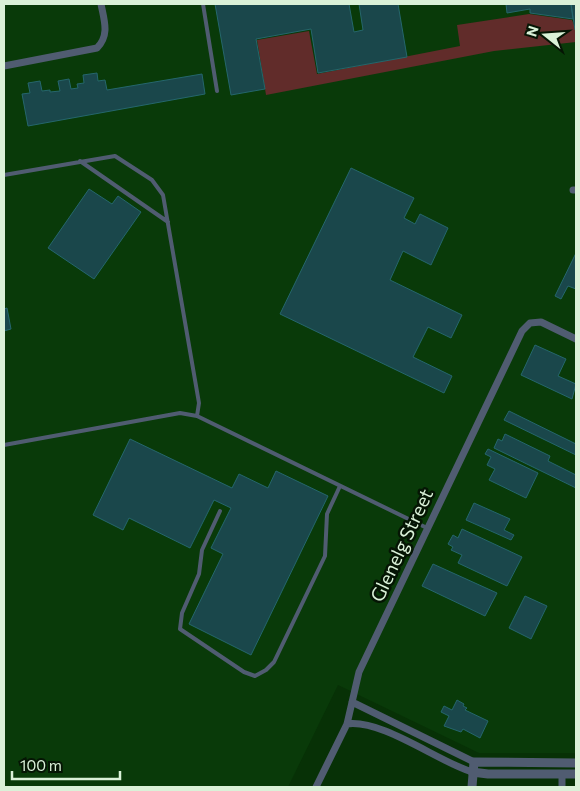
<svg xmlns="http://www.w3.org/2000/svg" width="580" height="791" viewBox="0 0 580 791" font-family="Commissioner,sans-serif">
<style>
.built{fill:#093a09}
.green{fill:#612c2a}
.building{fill:#1a474b;stroke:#25666c}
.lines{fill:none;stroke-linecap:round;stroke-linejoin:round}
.service{stroke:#505c71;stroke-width:4}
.minor{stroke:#505c71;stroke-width:7}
.tertiary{stroke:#505c71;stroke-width:9}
.labels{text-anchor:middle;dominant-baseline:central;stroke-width:5;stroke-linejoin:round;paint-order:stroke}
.street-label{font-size:19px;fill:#daf1d8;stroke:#051504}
</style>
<rect width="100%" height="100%" fill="#073106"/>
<path class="built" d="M4,4H576V753H479L338,685L288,787H4Z"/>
<path class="green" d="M529,14L572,20L576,30V42L494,51L266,95L257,40L309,31L317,74L460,46L457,25Z"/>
<path class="building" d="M215,4H349L354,32L363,30L359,4H398L407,57L318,73L311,29L256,39L265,89L231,95Z
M506,4H571L573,19L530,13V9L507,13Z
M571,4H576V30H575Z
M97,73L98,81L105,80L107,90L202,74L205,94L28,126L22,94L30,93L28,83L40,81L42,91L50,90V92L60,91L58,81L69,79L71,89L78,88L77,84L84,83L83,75Z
M351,168L414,198L404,218L415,224L420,214L448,228L431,265L403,251L390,280L462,315L451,338L428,327L413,357L452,376L444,393L280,314Z
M89,189L112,204L118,196L141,212L94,279L48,248Z
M576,253V289L568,286L561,299L555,296Z
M7,308L11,329L4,331V309Z
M535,345L566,359L558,376L576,384L572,399L521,375Z
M509,411L576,444V455L504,420Z
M505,434L550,456L548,461L576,475V488L494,448L498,439L502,441Z
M130,439L232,488L239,474L268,488L276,471L328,496L251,655L189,624L223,554L211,548L231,508L214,500L190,548L129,518L123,530L93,515Z
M488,449L538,473L526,498L489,480L495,469L487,465L491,457L485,454Z
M474,503L510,519L504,530L514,535L511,540L466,520Z
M462,529L522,557L507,586L458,563L462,555L451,550L453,547L448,544L453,535L458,538Z
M433,564L497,593L485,616L422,586Z
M525,596L547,606L531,639L509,628Z
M457,700L464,704L463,706L467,708L465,710L488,721L480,738L463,729L461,732L444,726L449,716L441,712L444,706L452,710Z"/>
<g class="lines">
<path class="service" d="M203,4L217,91
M80,161L168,222
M4,175L115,156L152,180L163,195L199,403L197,416L180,413L4,445
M197,416L427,528
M220,511L202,550L199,574L182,613L180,629L244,672L255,676L266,670L274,662L325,556L327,514L340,486"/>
<path class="minor" d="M4,66L97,48C110,35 104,20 101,4
M573,190H576
M352,702L474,762
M347,724C382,719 437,761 472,772
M316,787L347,724L359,672L522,331L530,323L541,322L576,339
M562,787V774"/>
<path class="tertiary" d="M472,772L488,774H576
M472,787L474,762L576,763"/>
</g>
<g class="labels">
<g class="street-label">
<text transform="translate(401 545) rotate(-65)">Glenelg Street</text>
</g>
</g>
<rect width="580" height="791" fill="none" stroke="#daf1d8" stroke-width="10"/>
<g transform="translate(545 35) rotate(287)" stroke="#051504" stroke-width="4" paint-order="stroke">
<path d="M0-4L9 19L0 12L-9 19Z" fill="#daf1d8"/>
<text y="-8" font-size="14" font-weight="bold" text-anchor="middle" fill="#daf1d8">N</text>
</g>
<path d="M12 771v8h108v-8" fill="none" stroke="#daf1d8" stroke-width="2.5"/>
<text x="20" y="771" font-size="15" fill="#daf1d8" stroke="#051504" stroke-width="4" paint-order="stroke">100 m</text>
</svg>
